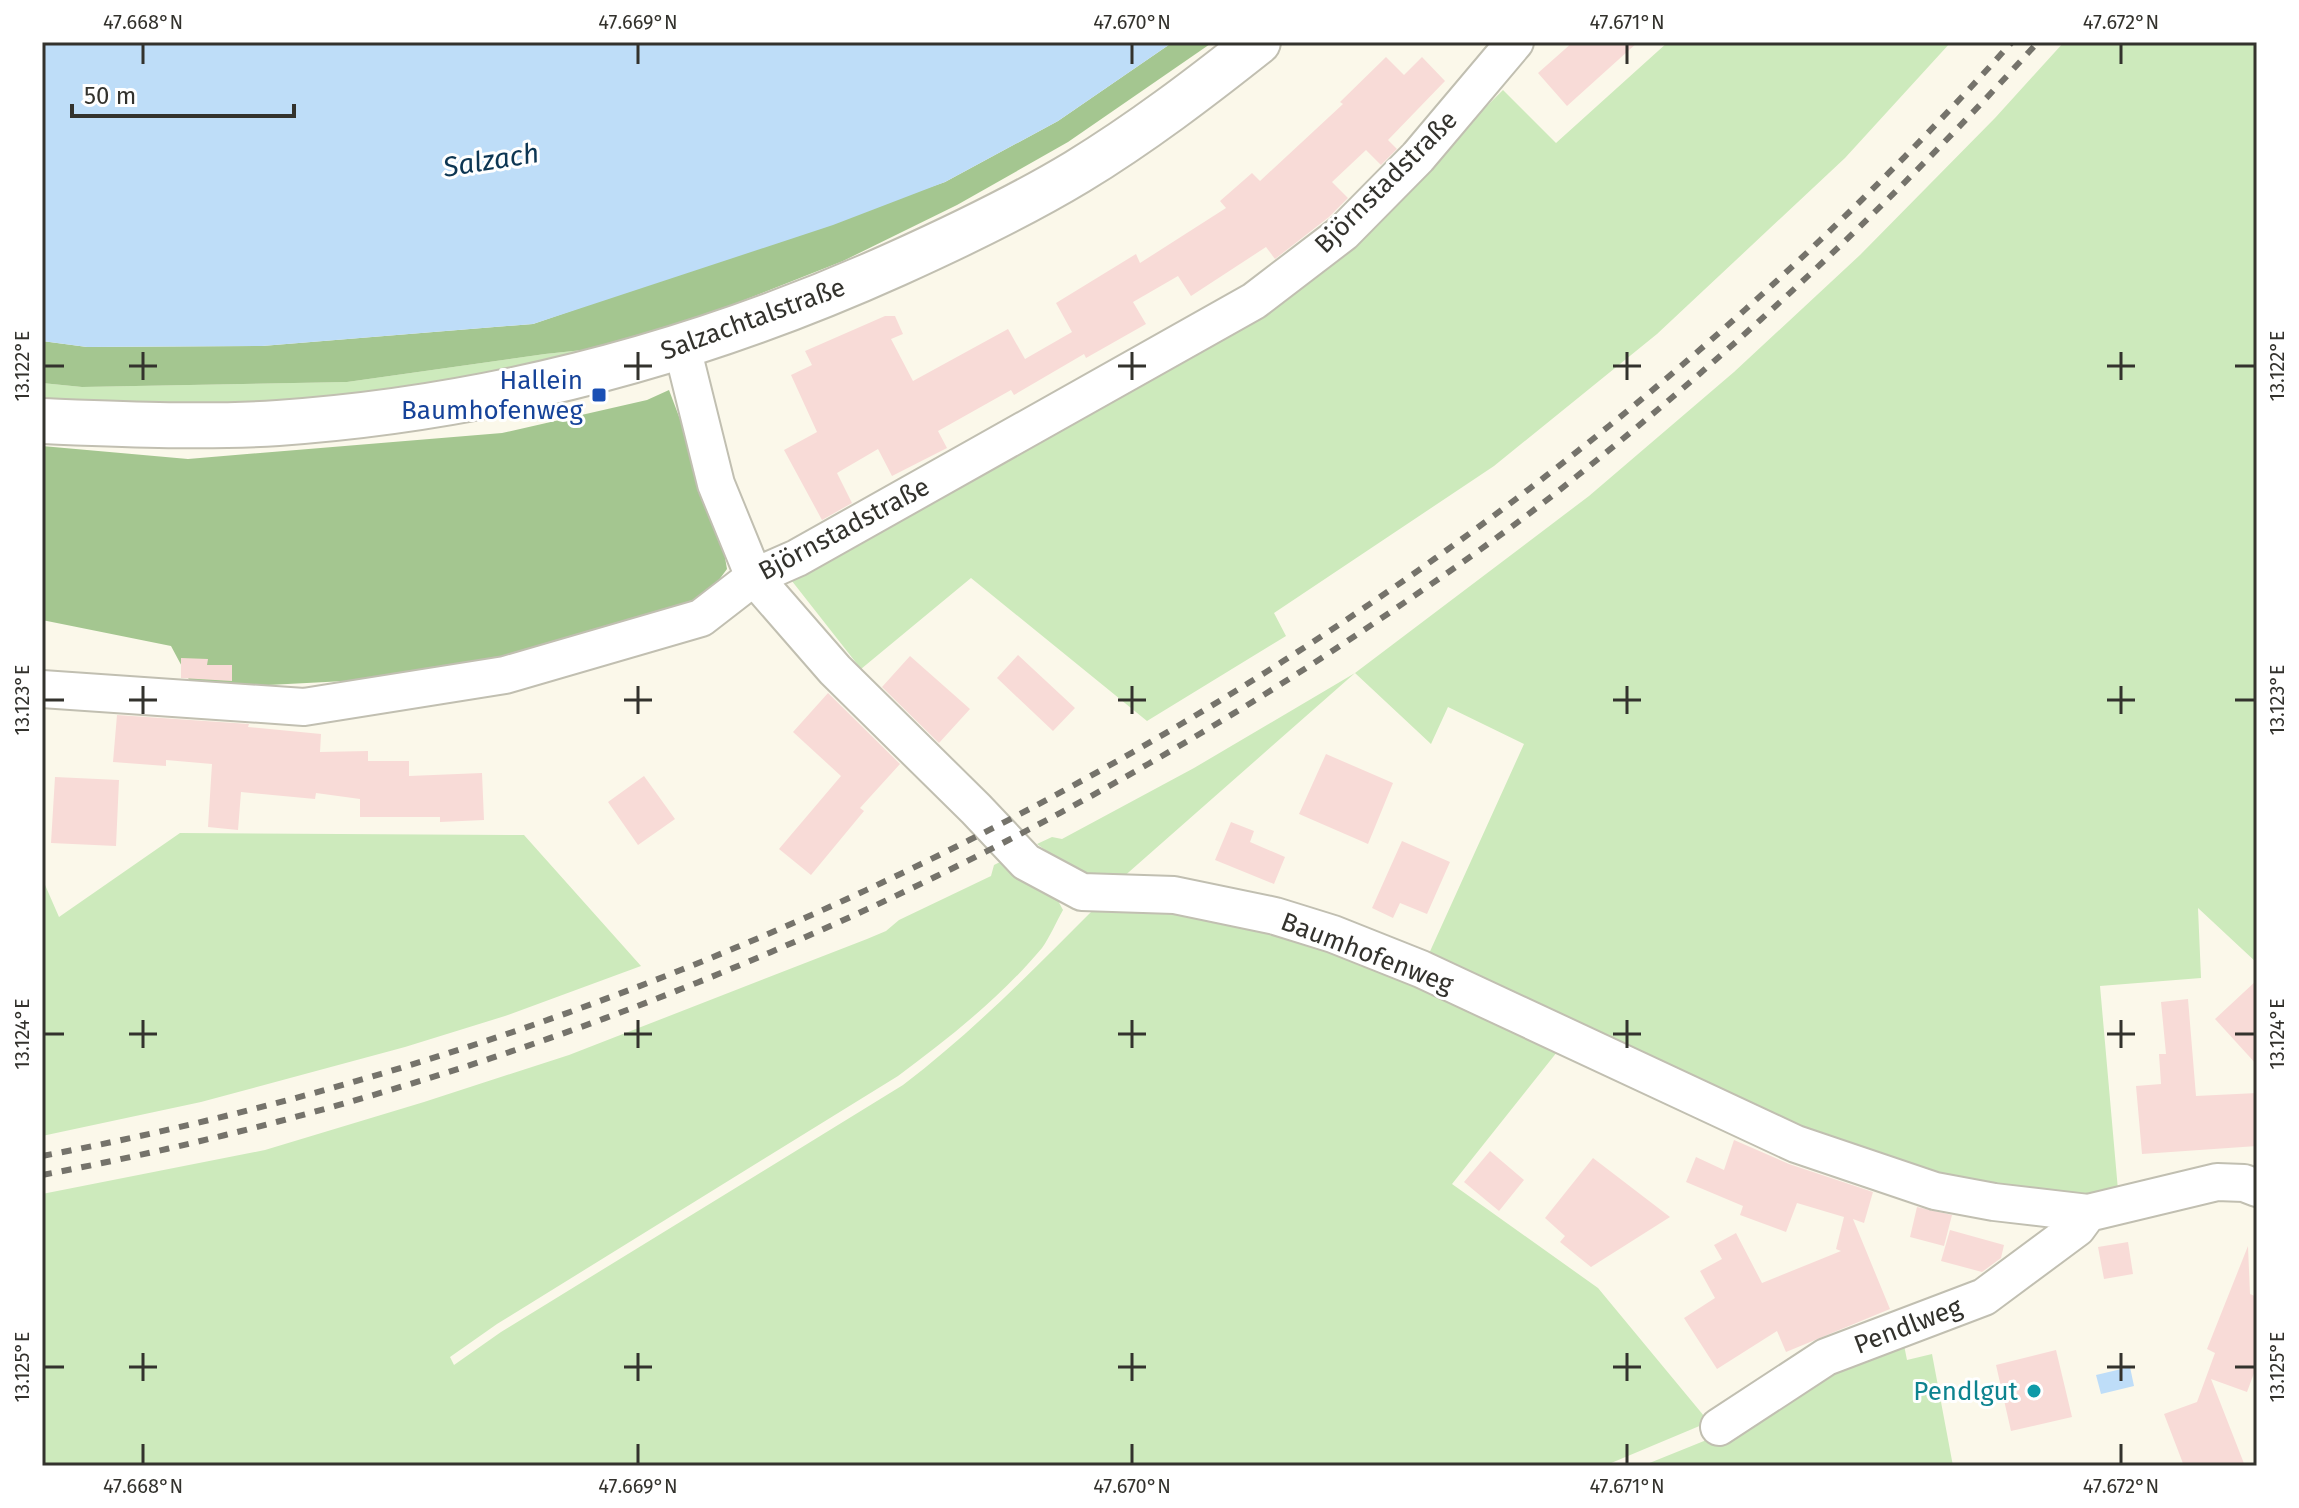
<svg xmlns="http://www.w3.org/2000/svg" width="2299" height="1508" viewBox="0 0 2299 1508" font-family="'Fira Sans',sans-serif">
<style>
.green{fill:#cdeabc}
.forest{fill:#a4c690}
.water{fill:#beddf8}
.building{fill:#f8dbd7}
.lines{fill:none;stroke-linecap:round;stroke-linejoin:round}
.minor-casing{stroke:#c1bfb1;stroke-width:40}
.major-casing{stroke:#c1bfb1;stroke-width:48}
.minor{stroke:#fff;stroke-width:36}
.major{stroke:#fff;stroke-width:44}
.rail{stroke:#75736b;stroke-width:6;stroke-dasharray:10 10;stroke-linecap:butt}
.ticks{fill:none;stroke:#33322d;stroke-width:3}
.transit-dot{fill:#1a4fb4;stroke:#fff;stroke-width:3}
.culture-dot{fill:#0f9aa8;stroke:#fff;stroke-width:3}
.labels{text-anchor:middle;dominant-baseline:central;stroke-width:6;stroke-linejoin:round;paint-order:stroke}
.street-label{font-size:26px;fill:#33322d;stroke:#fff}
.transit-label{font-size:26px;fill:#164399;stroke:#fff;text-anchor:end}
.culture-label{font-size:26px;fill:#0d838f;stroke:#fff;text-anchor:end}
.water-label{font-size:28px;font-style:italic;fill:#0d3653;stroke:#fff}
.neatline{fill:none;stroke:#33322d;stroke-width:3}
.ticks-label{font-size:20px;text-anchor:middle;fill:#33322d}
</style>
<rect width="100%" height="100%" fill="#fbf8ea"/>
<path class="green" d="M1668,42H1951L1845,158L1657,334L1494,466L1274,613L1286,636L1147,721L971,578L861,669L788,576L1365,227L1503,90L1556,143Z
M2064,42H2257V963L2198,908L2201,978L2100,986L2118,1190L2067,1199L1986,1194L1787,1134L1427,958L1524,744L1448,707L1431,744L1355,673L1121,879C1080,875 1069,868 1037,844L1052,837L1062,839L1194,768L1355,673L1589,496L1734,372L1860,255L1995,118Z
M630,345L492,377L267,406H42V383L82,387L347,382L545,354Z
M180,833L524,835L641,966L505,1016L405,1047L201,1102L42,1136V878L59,917Z
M1004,860L1056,897L1063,910C1056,922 1050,937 1042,948C1001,997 949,1038 898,1076L497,1324L450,1357L454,1365L501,1332L903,1085C974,1031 1035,968 1098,905L1171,908L1278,925L1561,1047L1452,1184L1598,1288L1709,1422L1604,1466H42V1194L265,1150L424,1102L569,1055L867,939L886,931L899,920L991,876L994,865Z
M1902,1335L1907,1360L1932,1354L1953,1466H1642L1704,1441Z"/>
<path class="forest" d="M1173,42H1213L1068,142L957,205L843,261L630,345L545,354L347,382L82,387L42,383V341L87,347L262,346L533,324L945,182L1058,121Z
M669,390L719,523L727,569L710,592L682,613L488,665L364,680L194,689L171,646L42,620V446L188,459L502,433L647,400Z"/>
<path class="water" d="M42,42H1173L1058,121L945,182L833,225L533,324L262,346L87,347L42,341Z
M2130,1367L2134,1386L2101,1394L2096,1375Z"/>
<path class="building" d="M1573,42H1638L1567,106L1538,73Z
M1386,57L1404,75L1422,57L1445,81L1388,140L1397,149L1381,165L1366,150L1332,182L1348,198L1329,217L1275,259L1266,247L1191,296L1178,276L1133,302L1146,324L1086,358L1084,354L1014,395L1011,390L938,431L947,448L892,476L878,449L837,473L852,503L822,520L784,450L817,432L791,375L812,365L805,351L885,316H895L903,334L891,339L913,381L1008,329L1025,359L1072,332L1056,303L1136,254L1140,263L1226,208L1220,201L1252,173L1260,181L1343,104L1340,102Z
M1018,655L1075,708L1053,731L997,678Z
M910,656L970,709L939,743L882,687Z
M181,658L208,659L207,665H232V681L181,678Z
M828,693L900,764L860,808L864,811L811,875L779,849L841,776L793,732Z
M117,715L249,724L248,727L321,734L320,752L368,751V761H409V776L482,773L484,820L440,822V817H360V799L316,793L315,799L241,792L238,830L208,827L212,764L166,760V766L113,762Z
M1326,754L1393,783L1368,844L1299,814Z
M644,776L675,819L638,845L608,802Z
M55,777L119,780L116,846L51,843Z
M1231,822L1254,831L1250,842L1285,857L1274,884L1215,860Z
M1402,841L1450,862L1427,914L1400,903L1393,918L1372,908Z
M2257,980V1065L2215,1019Z
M2188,999L2196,1096L2257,1093V1146L2142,1154L2136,1086L2161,1084L2159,1054H2166L2161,1002Z
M1734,1140L1789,1164L1873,1192L1864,1223L1853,1219L1890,1309L1786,1352L1777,1331L1717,1369L1684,1318L1715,1298L1700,1271L1722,1259L1714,1245L1736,1233L1762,1283L1841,1251L1836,1249L1844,1217L1797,1203L1786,1232L1740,1215L1743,1206L1686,1182L1696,1157L1724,1170Z
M1490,1151L1524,1180L1499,1211L1464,1182Z
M1593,1158L1670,1217L1591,1267L1560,1242L1565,1236L1545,1218Z
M1917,1207L1952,1215L1944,1246L1910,1237Z
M1950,1230L2004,1245L2001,1258L1982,1272L1941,1261Z
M2128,1242L2133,1274L2104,1279L2098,1247Z
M2248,1246L2250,1294L2257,1297V1365L2247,1392L2211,1379L2245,1466H2184L2164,1414L2197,1402L2215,1353L2207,1349Z
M2056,1350L2072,1417L2011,1431L1996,1365Z"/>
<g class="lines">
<g class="minor-casing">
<path id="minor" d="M682,347L716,484L754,577L835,670L976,809L1026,862L1082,892L1174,895L1275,916L1333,934L1421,969L1796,1144L1935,1191L1994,1202L2088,1213L2217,1182L2244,1183L2257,1188
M42,689L304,707L505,675L701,618L754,577L797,558L1254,301L1343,233L1418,157L1515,42
M1719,1427L1826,1357L1984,1297L2077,1228L2088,1213"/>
</g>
<g class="major-casing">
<path id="major" d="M42,421C118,424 202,428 278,423C492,408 701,352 896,264C958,236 1019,207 1077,172C1141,133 1200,88 1258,42"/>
</g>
<use href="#minor" class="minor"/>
<use href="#major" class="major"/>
<path class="rail" d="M42,1156C798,1013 1500,615 2012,42
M42,1175C511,1086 961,899 1358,634C1432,584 1507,533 1577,476C1742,344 1896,199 2038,42"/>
</g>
<path class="ticks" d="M143,44V64M638,44V64M1132,44V64M1627,44V64M2121,44V64M143,352V380M638,352V380M1132,352V380M1627,352V380M2121,352V380M44,366H64M129,366H157M624,366H652M1118,366H1146M1613,366H1641M2107,366H2135M2235,366H2255M143,686V714M638,686V714M1132,686V714M1627,686V714M2121,686V714M44,700H64M129,700H157M624,700H652M1118,700H1146M1613,700H1641M2107,700H2135M2235,700H2255M143,1020V1048M638,1020V1048M1132,1020V1048M1627,1020V1048M2121,1020V1048M44,1034H64M129,1034H157M624,1034H652M1118,1034H1146M1613,1034H1641M2107,1034H2135M2235,1034H2255M143,1353V1381M638,1353V1381M1132,1353V1381M1627,1353V1381M2121,1353V1381M44,1367H64M129,1367H157M624,1367H652M1118,1367H1146M1613,1367H1641M2107,1367H2135M2235,1367H2255M143,1444V1464M638,1444V1464M1132,1444V1464M1627,1444V1464M2121,1444V1464"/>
<rect class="transit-dot" x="591" y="387" width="16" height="16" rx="4"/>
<circle class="culture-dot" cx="2034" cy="1391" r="8"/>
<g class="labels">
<g class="street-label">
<text transform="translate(1386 182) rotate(-45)">Björnstadstraße</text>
<text transform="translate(753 319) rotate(-20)">Salzachtalstraße</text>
<text transform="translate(844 529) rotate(-28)">Björnstadstraße</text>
<text transform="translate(1367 953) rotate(21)">Baumhofenweg</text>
<text transform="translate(1908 1326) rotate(-21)">Pendlweg</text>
</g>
<g class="transit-label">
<text x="583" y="380">Hallein<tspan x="583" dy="30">Baumhofenweg</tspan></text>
</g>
<g class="culture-label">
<text x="2018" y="1391">Pendlgut</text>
</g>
<g class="water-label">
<text transform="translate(491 160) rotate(-9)">Salzach</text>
</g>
</g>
<rect width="2299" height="1508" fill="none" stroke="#ffffff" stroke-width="88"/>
<path d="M72 104v12h222v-12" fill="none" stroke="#33322d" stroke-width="4"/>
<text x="84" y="104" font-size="24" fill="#33322d" stroke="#ffffff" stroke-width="6" paint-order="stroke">50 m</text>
<rect x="44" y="44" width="2211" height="1420" class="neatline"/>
<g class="ticks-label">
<text x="143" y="29">47.668°N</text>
<text x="638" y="29">47.669°N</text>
<text x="1132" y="29">47.670°N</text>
<text x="1627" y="29">47.671°N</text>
<text x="2121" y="29">47.672°N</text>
<text transform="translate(2277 366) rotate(-90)" y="7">13.122°E</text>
<text transform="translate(22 366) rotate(-90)" y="7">13.122°E</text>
<text transform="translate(2277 700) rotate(-90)" y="7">13.123°E</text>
<text transform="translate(22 700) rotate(-90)" y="7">13.123°E</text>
<text transform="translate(2277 1034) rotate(-90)" y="7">13.124°E</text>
<text transform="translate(22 1034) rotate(-90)" y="7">13.124°E</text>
<text transform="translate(2277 1367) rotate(-90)" y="7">13.125°E</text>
<text transform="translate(22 1367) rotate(-90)" y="7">13.125°E</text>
<text x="143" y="1493">47.668°N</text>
<text x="638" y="1493">47.669°N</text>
<text x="1132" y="1493">47.670°N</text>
<text x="1627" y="1493">47.671°N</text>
<text x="2121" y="1493">47.672°N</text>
</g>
</svg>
